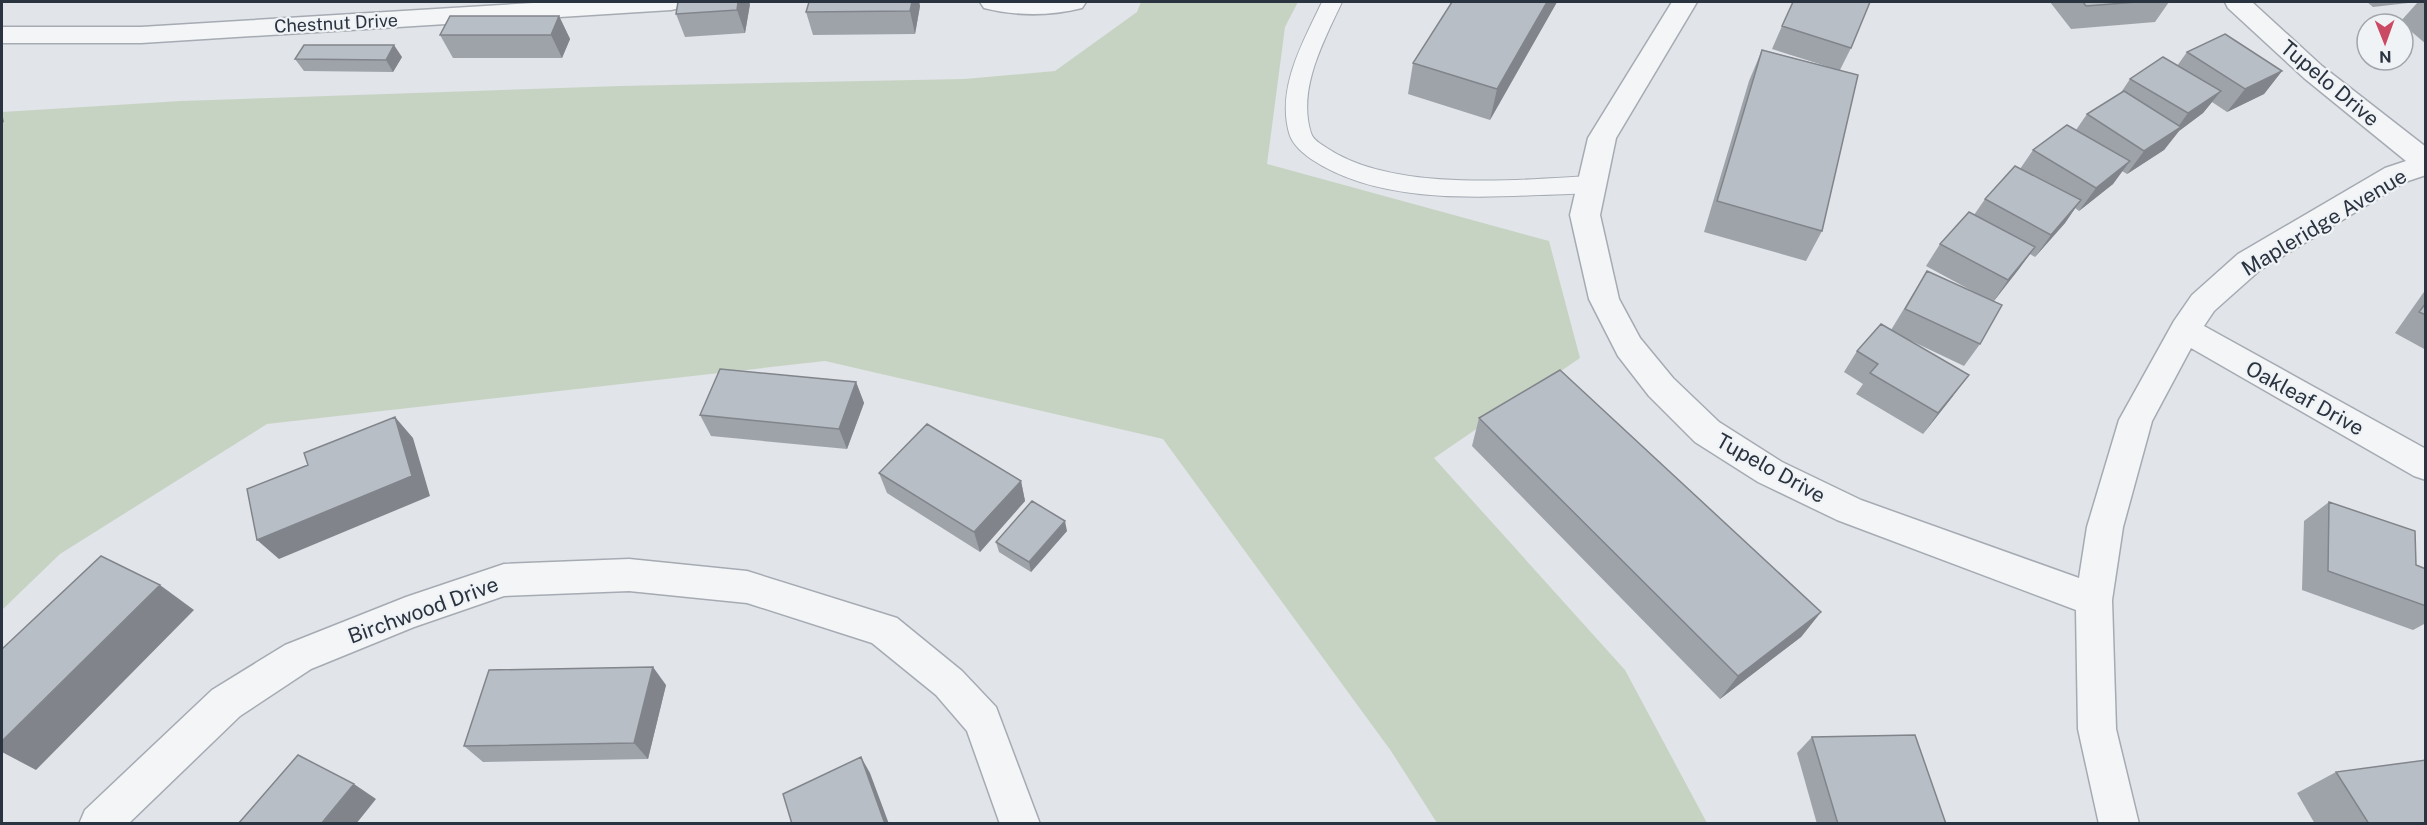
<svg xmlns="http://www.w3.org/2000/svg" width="2427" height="825" viewBox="0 0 2427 825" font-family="'Public Sans',sans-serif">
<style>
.green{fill:#c7d3c2}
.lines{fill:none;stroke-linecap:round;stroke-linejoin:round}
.lane-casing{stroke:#a6abb3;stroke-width:2}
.street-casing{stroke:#a6abb3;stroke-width:3}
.lane{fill:#f3f5f7;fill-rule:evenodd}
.street{fill:#f3f5f7;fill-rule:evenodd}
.wall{fill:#9ea3aa}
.shaded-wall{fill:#81858b}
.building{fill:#b8bec6;stroke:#81858b;stroke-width:1.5}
.labels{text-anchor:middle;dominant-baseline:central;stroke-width:4.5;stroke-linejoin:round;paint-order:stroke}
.far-street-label{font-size:18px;fill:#2a3340;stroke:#f0f3f6}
.street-label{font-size:21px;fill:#2a3340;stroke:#f0f3f6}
</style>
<rect width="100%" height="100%" fill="#e1e4e9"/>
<path class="green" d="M1141,2H1298L1285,27L1267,164L1549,241L1580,358L1434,458L1625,670L1707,823H1437L1391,751L1163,439L825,361L267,424L60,554L2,610V112L181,101L620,86L964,79L1055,71L1137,12Z"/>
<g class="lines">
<g class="lane-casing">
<path id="lane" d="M1322,2H1342C1324,41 1297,89 1311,133C1313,140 1321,144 1327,148C1393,192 1515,180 1592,176L1600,178L1603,184L1600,190C1581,195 1560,194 1541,195C1467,198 1375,202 1311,159C1303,153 1294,146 1290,136C1275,90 1303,42 1322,2Z"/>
</g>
<g class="street-casing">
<path id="street" d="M549,2H684L680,8L671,10L141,43H2V27H141Z
M980,2H1086L1082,8C1050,16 1016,16 984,8Z
M1672,2H1697L1616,138L1600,215L1619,299L1640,338L1673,378L1719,422L1782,462L1861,500L2079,578L2087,527L2119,420L2174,321L2192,295L2238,254L2385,168L2406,161L2304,78L2228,8L2225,2H2252L2322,66L2426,147V175L2405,182L2260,270L2214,311L2204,326L2426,449V480L2414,476L2191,348L2152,421L2123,527L2112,600L2116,729L2139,824H2099L2078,729L2076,610L1837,520L1758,482L1695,442L1649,396L1618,356L1589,299L1570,215L1588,138Z
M629,559L747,571L897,618L962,671L996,707L1040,824H1000L967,731L936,695L872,643L747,603L629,591L504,596L414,627L311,669L240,716L128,824H79L85,810L212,690L285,645L406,597L504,564Z"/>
</g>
<use href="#lane" class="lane"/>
<use href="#street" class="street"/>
</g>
<path class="wall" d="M809,2H919L920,6L915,34L813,35L806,12Z
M1452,2H1557L1490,120L1408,94L1413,63Z
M2050,2H2169L2155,22L2071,29Z
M2367,2H2417L2373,7Z
M2418,2H2426V44L2400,22Z
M750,4L745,33L685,37L676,14Z
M559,16L570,39L562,58H453L440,35Z
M1782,26L1851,48L1840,70L1822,231L1806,261L1704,232L1749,81L1762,50L1829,67L1772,49Z
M2187,52L2282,71L2264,94L2227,112L2212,102L2203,113L2179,131L2164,150L2127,174L2122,171L2113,184L2079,211L2075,208L2065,223L2035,257L2030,254L1994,301L1980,344L1964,366L1903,337L1953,396L1923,434L1856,394L1863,384L1844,372L1857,351L1891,330L1927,271L1976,293L1926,266L1940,244L1974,215L1985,199L2020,169L2033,150L2076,130L2087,114L2120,94L2130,79L2177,66Z
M402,57L393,72L304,71L295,59Z
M2426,289V350L2395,333Z
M856,382L864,403L847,449L711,436L700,415Z
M1479,418L1821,612L1801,637L1720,699L1472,446Z
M879,473L1021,481L1025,501L980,552L887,493Z
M2329,502L2416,565L2426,569V623L2413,630L2302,590L2304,521Z
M1067,531L1031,572L999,552L996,542Z
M666,685L648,759L483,762L464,746Z
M1812,737L1946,824H1817L1797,753Z
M2336,772L2426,824H2315L2297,793Z"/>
<path class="shaded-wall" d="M738,2H749L750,4L745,33L737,10Z
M912,2H919L920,6L915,34L910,11Z
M1547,2H1557L1490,120L1497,89Z
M559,16L570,39L562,58L551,35Z
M394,45L402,57L393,72L386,60Z
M2282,71L2264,94L2227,112L2245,89Z
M2221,91L2203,113L2179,131L2164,150L2127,174L2144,151L2175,131L2188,113Z
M2,113L4,122L2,123Z
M2130,161L2113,184L2079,211L2096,188Z
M2081,200L2065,223L2035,257L2051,235Z
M2035,247L2019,269L1993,302L2008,280Z
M1969,375L1953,396L1923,434L1938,413Z
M856,382L864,403L847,449L839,429Z
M395,417L413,438L430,496L279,559L257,540Z
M1021,481L1025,501L980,552L974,532Z
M1065,521L1067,531L1031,572L1029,562Z
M160,585L194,610L36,770L2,752V741Z
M1821,612L1801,637L1720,699L1738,676Z
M653,667L666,685L648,759L634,743Z
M861,757L870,773L889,824H885Z
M354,784L376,799L356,824H321Z"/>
<path class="building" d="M678,2H738L737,10L676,14Z
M809,2H912L910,11L806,12Z
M1452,2H1547L1497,89L1413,63Z
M1793,2H1870L1851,48L1782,26Z
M2083,2H2137L2086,6Z
M450,16H559L551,35H440Z
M2225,34L2282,71L2245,89L2187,52Z
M304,45H394L386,60L295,59Z
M1762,50L1858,75L1822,231L1717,201Z
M2163,57L2221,91L2188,113L2130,79Z
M2124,91L2181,127L2144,151L2087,114Z
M2067,125L2130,161L2096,188L2033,150Z
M2015,166L2081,200L2051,235L1985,199Z
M1969,212L2035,247L2008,280L1940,244Z
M1927,271L2002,305L1980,344L1905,309Z
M2426,303V315L2419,312Z
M1881,324L1969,375L1938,413L1870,373L1878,364L1857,351Z
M720,369L856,382L839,429L700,415Z
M1560,370L1821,612L1738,676L1479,418Z
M395,417L412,476L257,540L247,489L308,465L304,453Z
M927,424L1021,481L974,532L879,473Z
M1032,501L1065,521L1029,562L996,542Z
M2329,502L2415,531L2416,565L2426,569V606L2328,571Z
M101,556L160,585L2,741V649Z
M653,667L634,743L464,746L489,670Z
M1915,735L1946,824H1838L1812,737Z
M298,755L354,784L321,824H238Z
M861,757L885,824H792L783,794Z
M2426,760V824H2369L2336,772Z"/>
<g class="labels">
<g class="far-street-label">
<text transform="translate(336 23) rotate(-3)">Chestnut Drive</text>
</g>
<g class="street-label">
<text transform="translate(2330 83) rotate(40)">Tupelo Drive</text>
<text transform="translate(2324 222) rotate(-31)">Mapleridge Avenue</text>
<text transform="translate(2305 398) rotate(29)">Oakleaf Drive</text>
<text transform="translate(1771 468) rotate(29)">Tupelo Drive</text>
<text transform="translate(423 610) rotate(-20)">Birchwood Drive</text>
</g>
</g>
<rect width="2427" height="825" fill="none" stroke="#2a3340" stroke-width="6"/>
<g transform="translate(2385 42) rotate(179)"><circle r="28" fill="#f0f3f6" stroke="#a1a6ad" stroke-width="1.5"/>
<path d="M0-4.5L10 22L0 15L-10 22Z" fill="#ca4a64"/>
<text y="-9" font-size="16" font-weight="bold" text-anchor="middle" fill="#2a3340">N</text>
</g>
</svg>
